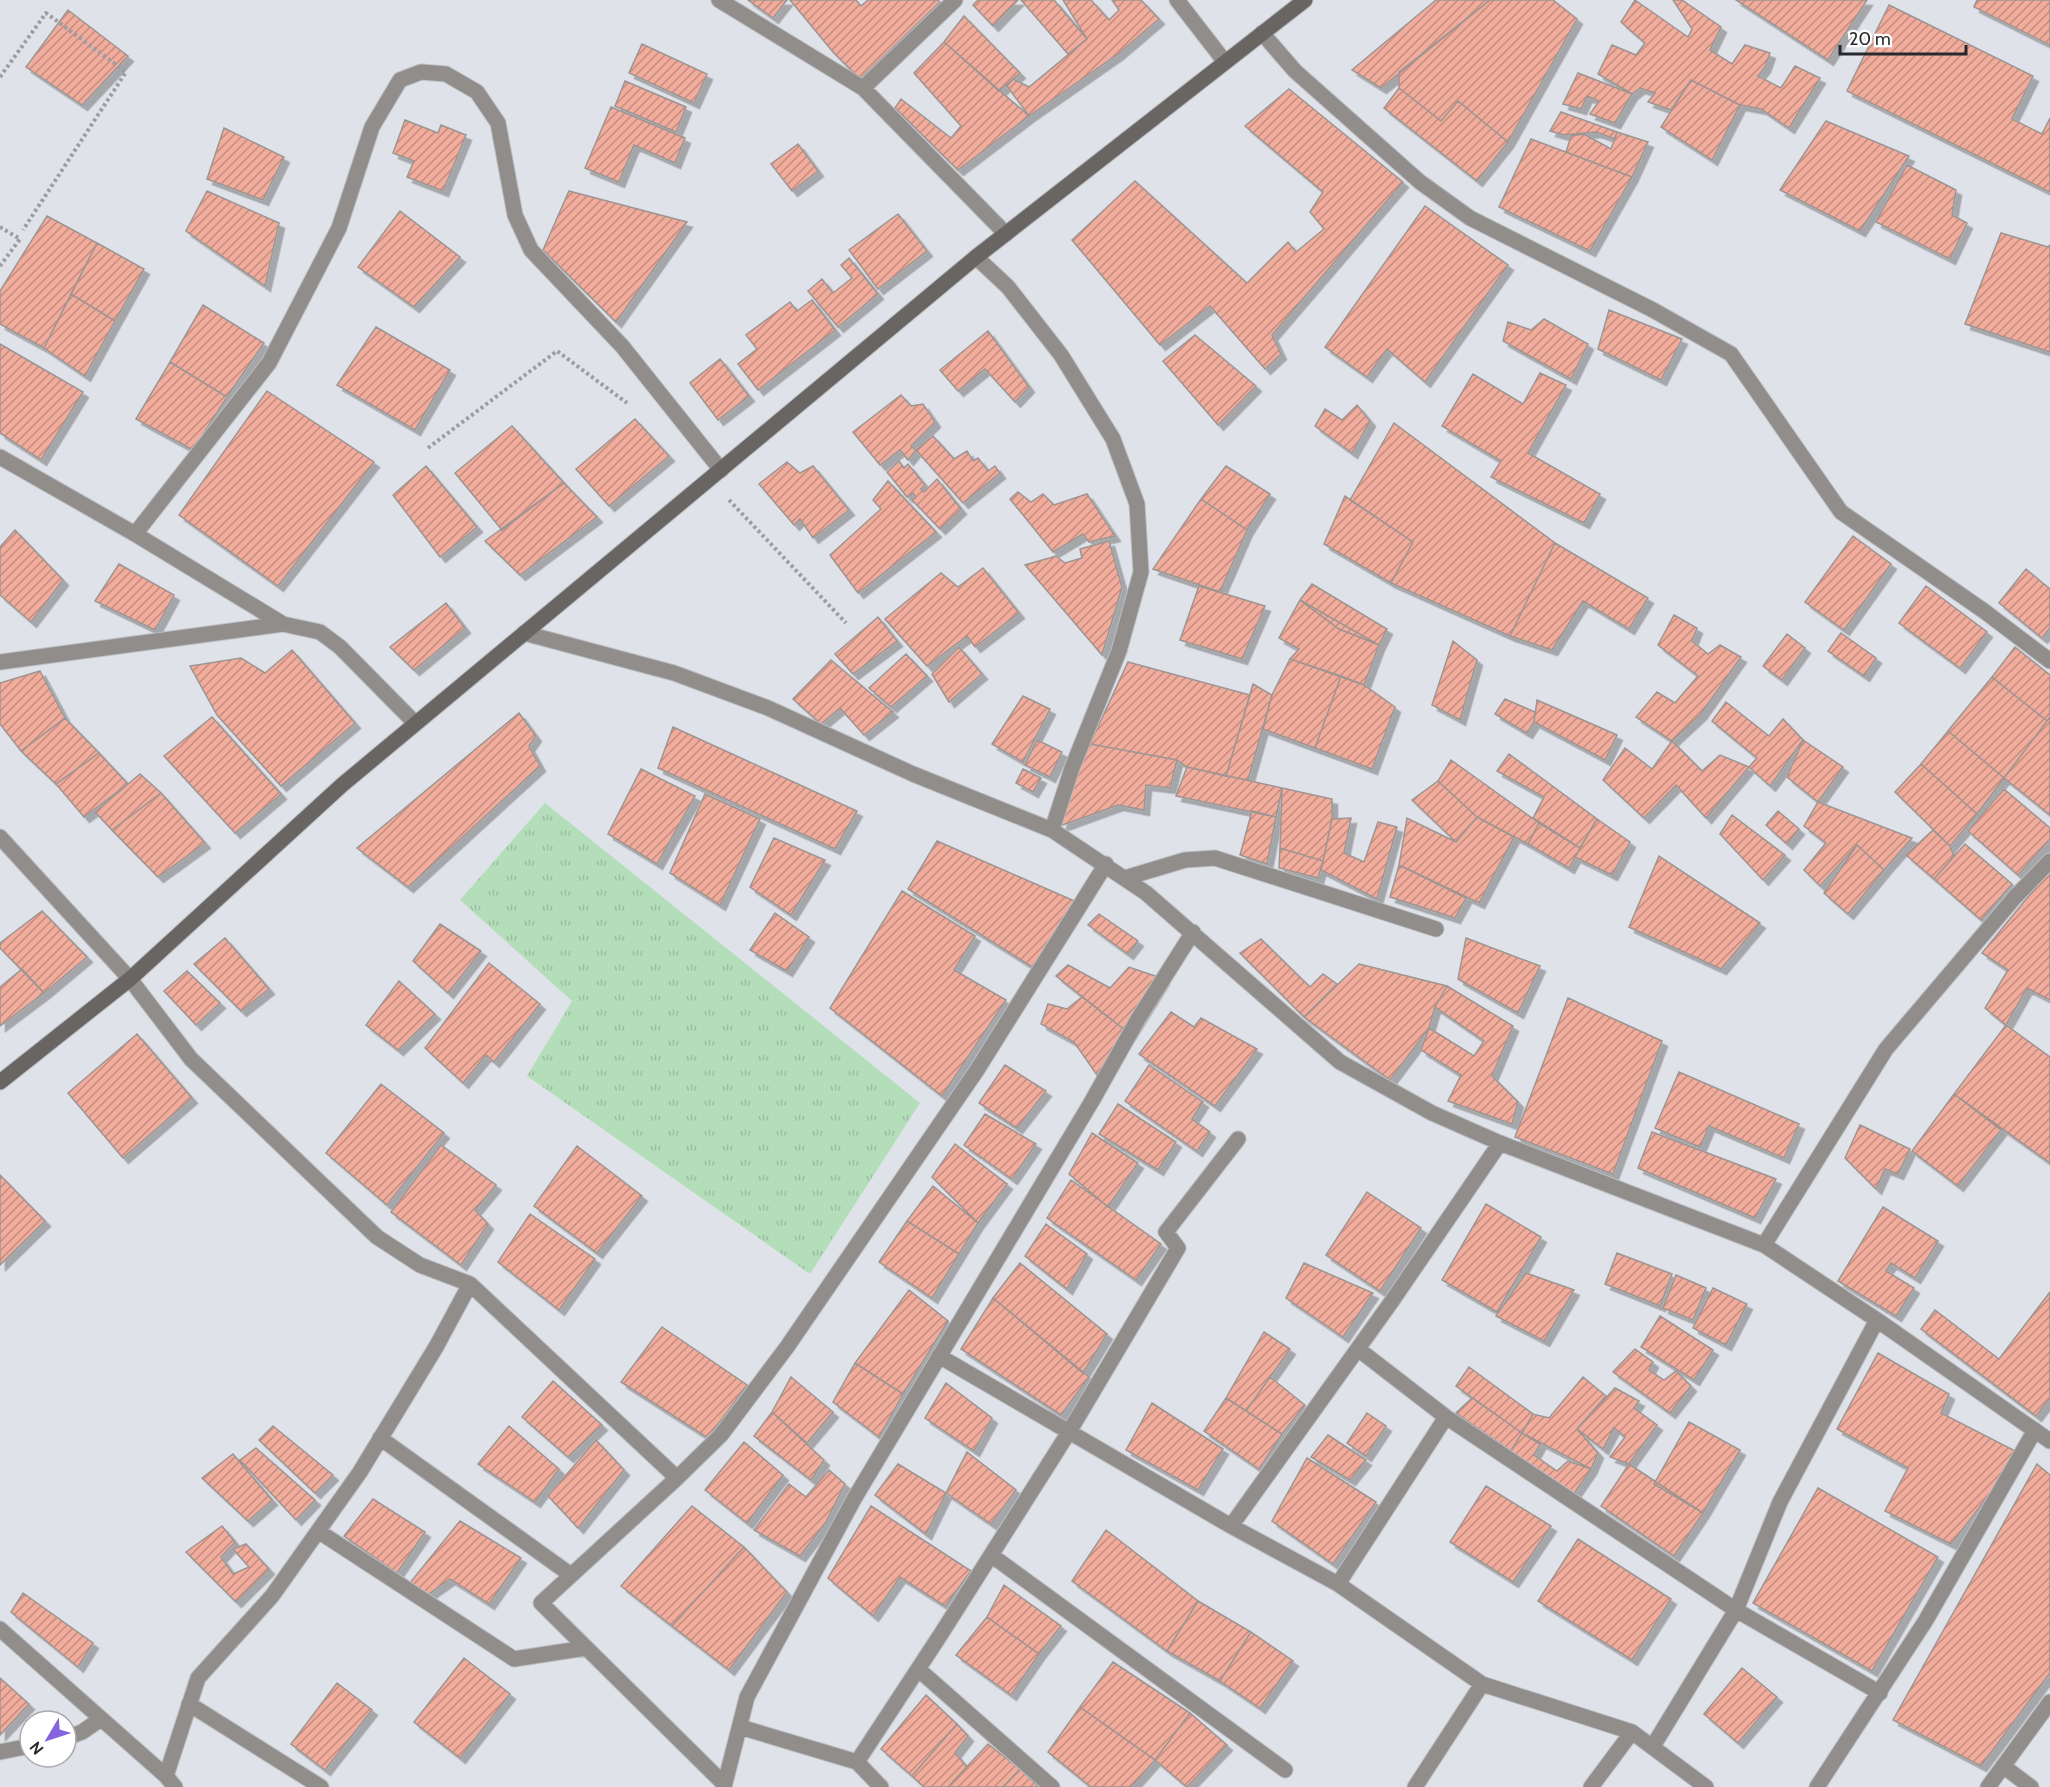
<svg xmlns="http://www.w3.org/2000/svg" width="2050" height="1787" viewBox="0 0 2050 1787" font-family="Cabin,sans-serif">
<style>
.park{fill:url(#park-tufts)}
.building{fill:url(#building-hatch);stroke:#9d9593;stroke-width:1.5;filter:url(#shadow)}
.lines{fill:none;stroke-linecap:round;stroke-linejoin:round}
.street-casing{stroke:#babdc2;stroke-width:17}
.secondary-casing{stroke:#babdc2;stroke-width:17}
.path{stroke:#9b9da2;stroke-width:4;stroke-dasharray:3 3;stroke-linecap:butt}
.street{stroke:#908d8b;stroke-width:15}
.secondary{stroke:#696562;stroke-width:15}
</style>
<defs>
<pattern id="park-tufts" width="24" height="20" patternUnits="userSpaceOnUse" patternTransform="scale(1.5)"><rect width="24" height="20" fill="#b4deba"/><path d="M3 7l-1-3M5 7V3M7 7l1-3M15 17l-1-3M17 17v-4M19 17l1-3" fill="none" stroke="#9bbea0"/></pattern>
<pattern id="building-hatch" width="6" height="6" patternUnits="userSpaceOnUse" patternTransform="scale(1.5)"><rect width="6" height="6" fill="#f1ac9c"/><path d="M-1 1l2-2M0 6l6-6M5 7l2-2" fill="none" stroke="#c38c7f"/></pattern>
<filter id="shadow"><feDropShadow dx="5.5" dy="5.5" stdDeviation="0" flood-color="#0004"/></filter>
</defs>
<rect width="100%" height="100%" fill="#dfe2e8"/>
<path class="park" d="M545,803L920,1103L810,1274L527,1076L572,1001L460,900Z"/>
<path class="building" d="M748,0H787L773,18Z
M790,0H856L861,6L868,0H938L940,2L860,79L833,52Z
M978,0H1018L993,26L973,5Z
M1021,0H1054L1087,39L1068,54Z
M1063,0H1091L1109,20L1119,10L1112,0H1141L1159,19L1118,54L1029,116L1007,86L1013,79L1029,87L1087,39Z
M1436,0H1490L1381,88L1352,70Z
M1490,0H1553L1577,19L1508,142L1458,101L1441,121L1399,88V72Z
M1635,0L1688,37L1692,29L1673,0H1682L1721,27L1710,50L1732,64L1745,45L1770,53L1765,67L1758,76L1781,88L1795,66L1820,78L1789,128L1761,109L1740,105L1691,80L1671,110L1648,102L1655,93L1640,88L1632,94L1598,74L1612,45L1636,55L1645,43L1621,22Z
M1736,0H1867L1828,60Z
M1977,0H2050V45L1974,7Z
M1889,5L2033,76L2012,119L2042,134L2050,118V192L1847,91Z
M68,10L128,56L82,105L26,67Z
M964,16L1020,73L999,91L944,42Z
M944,42L1029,116L958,170L895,108L901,99L951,138L961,126L914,73Z
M642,44L707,74L694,103L629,73Z
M1578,73L1632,94L1615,123L1590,114L1599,101L1587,96L1581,109L1563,104Z
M1691,80L1740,105L1712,160L1661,127Z
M625,81L686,107L676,132L615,106Z
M1399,88L1441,121L1458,101L1508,142L1477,181L1384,108Z
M1289,89L1403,182L1272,335L1281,354L1265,369L1210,306L1160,345L1072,240L1135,181L1247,283L1288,242L1296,252L1324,229L1310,212L1323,192L1245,126Z
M611,107L685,138L675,163L634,145L619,182L585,168Z
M1561,112L1617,132L1615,139L1596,132L1564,135L1550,131Z
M405,120L438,133L441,125L466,135L443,191L407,177L414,161L393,153Z
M1826,121L1909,156L1860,231L1780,190Z
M224,128L284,157L263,200L207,179Z
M1617,132L1648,142L1632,177L1566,152L1571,136L1584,134L1611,149Z
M1531,139L1632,177L1590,251L1499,207Z
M798,144L818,171L792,191L771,164Z
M1907,165L1956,190L1952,215L1967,223L1950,259L1876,222Z
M207,191L279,223L265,286L186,231Z
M569,191L687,222L616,322L543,250Z
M1425,206L1508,265L1425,382L1387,349L1367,377L1325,347Z
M400,211L460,257L414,307L358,267Z
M898,214L927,251L878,289L849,250Z
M47,216L97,243L44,348L0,324V291Z
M2001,233L2048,247L2050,245V352L1965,324Z
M97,243L144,269L115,321L71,294Z
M849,258L878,294L838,327L808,291L822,279L833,293L852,278L841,265Z
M71,294L115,321L85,376L44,348Z
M812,300L835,330L758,390L738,364L757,349L746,335L790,302L797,311Z
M203,305L264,343L227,397L170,362Z
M1609,310L1682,339L1661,380L1598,349Z
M1544,319L1588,344L1571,379L1503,341L1508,322L1531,330Z
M376,327L450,370L415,430L337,385Z
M988,331L1029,387L1015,402L985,369L958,391L940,370Z
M1195,335L1256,386L1218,425L1163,361Z
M0,344L83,392L41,460L0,433Z
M720,359L749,396L718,420L690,383Z
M170,362L227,397L193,450L136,419Z
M1540,373L1566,385L1528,453L1600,494L1584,523L1491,477L1501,461L1442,426L1473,374L1523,404Z
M267,391L374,462L278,586L179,515Z
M901,395L911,406L923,404L935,422L911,446L916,450L908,460L900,450L880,465L853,432Z
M1357,405L1370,421L1352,453L1315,426L1325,409L1342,420Z
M635,419L669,456L609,506L576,469Z
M1394,423L1555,543L1510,636L1391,583L1413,542L1350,500Z
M512,426L564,483L502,530L455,473Z
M933,436L954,459L967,451L973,461L978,458L988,471L995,466L1000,473L963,503L916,450Z
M899,461L904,468L908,464L925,485L921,489L924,492L937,479L961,509L940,529L912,500L916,497L913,493L907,497L887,472Z
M787,462L800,473L813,466L849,510L813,538L800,519L794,525L759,484Z
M426,466L477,527L440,557L393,495Z
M1226,466L1270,494L1247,530L1201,499Z
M888,481L936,532L858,593L830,555L881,509L873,500Z
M564,483L597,517L520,575L485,541Z
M1018,492L1031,502L1043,494L1054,505L1087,494L1115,536L1089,542L1083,534L1053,552L1010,499Z
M1345,496L1413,542L1391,583L1324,544Z
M1201,499L1247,530L1220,592L1153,569Z
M15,530L63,580L31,622L0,595V547Z
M1853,536L1891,564L1844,630L1805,602Z
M1109,541L1122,587L1102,655L1025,565L1056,556L1065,563L1082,558L1080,549Z
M1555,543L1648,598L1629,629L1583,601L1552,650L1510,636Z
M119,564L174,595L155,630L95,601Z
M983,568L1019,613L975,647L967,636L927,666L885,619L941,573L958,587Z
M2026,569L2050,589V628L2042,638L1999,603Z
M1312,584L1387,629L1379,645L1339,629L1300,600Z
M1199,586L1265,606L1242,659L1180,640Z
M1926,586L1987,632L1960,668L1899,623Z
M1300,600L1379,645L1364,685L1290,659L1299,649L1279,638Z
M446,603L465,628L414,670L390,647Z
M1674,615L1697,628L1692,641L1708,654L1720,645L1741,657L1701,714L1672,741L1636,717L1657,692L1675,703L1698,676L1658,645Z
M878,617L897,641L853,674L835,654Z
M1841,633L1876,658L1864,676L1828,651Z
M1787,634L1805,648L1782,680L1763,666Z
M1453,641L1477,660L1460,720L1432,705Z
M959,647L982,674L949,702L932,674Z
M2015,647L2050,675V717L2047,721L1992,677Z
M292,650L355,723L281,786L217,715L190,666L241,658L265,673Z
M906,654L927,676L891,707L869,688Z
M1290,659L1341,676L1315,748L1263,729L1272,695Z
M831,660L893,712L864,735L840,708L821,724L793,699Z
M1128,662L1250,695L1226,776L1187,767L1177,760L1090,744Z
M40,671L65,718L21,751L0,724V683Z
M1341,676L1364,685L1395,707L1372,769L1315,748Z
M1992,677L2047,721L2004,778L1948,731Z
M1253,684L1272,695L1248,780L1226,776Z
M1023,696L1050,709L1023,762L992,744Z
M1505,699L1535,712L1534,722L1527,733L1495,714Z
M1537,700L1617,735L1605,760L1534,722Z
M1726,702L1769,736L1783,719L1803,740L1770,786L1749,767L1757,758L1712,721Z
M519,713L536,736L529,746L540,766L408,887L357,848Z
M212,717L281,794L235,833L164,756Z
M2050,717V815L2004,778Z
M65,718L99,753L56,784L21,751Z
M673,727L857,811L835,849L658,768Z
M1948,731L2004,778L1977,814L1921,764Z
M1037,740L1062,752L1050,777L1025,765Z
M1803,740L1843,767L1818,802L1787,777Z
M1672,741L1702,771L1720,755L1749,767L1706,818L1676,785L1644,818L1603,780L1625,748L1652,769Z
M1090,744L1177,760L1170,788L1146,785L1144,810L1118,805L1060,826L1073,783Z
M99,753L128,784L84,817L56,784Z
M1509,754L1597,819L1580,848L1533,818L1544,797L1497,771Z
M1451,760L1539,823L1528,844L1477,817L1438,781Z
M1921,764L1977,814L1950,846L1895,792Z
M1187,767L1282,788L1276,817L1176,796Z
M641,769L695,796L657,864L608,834Z
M1023,769L1041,778L1033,792L1016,783Z
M140,774L161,793L112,830L95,812Z
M1438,781L1477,817L1456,842L1412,800Z
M1282,788L1332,799V819L1323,861L1280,848Z
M2004,789L2050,828V839L2018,875L1968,831Z
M161,793L205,843L158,877L112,830Z
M705,794L760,819L720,905L670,873Z
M1818,802L1912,838L1884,870L1857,845L1820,886L1804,870L1826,843L1804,826Z
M1252,811L1276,817L1267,864L1240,855Z
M1778,811L1799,829L1787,844L1766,825Z
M1732,815L1785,855L1763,880L1720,834Z
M1477,817L1514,837L1479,903L1399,865L1407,818L1456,842Z
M1351,818L1344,853L1364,862L1378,822L1397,827L1377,899L1321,870L1332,819Z
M1597,819L1630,842L1612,875L1575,857Z
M1539,823L1580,848L1569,868L1528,844Z
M1933,830L1950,846L1954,856L1934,879L1906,855Z
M774,838L825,860L791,915L750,887Z
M937,841L1077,902L1034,968L908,889Z
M1965,844L2012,884L1981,920L1934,879Z
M1857,845L1884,870L1848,914L1824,893Z
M1280,848L1323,861L1318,878L1279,868Z
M1659,856L1760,923L1721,969L1629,927Z
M1399,865L1466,898L1455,918L1390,897Z
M2050,870V1000L2027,988L2006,1025L1985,1008L2008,970L1982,953Z
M902,891L975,936L954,970L1006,1000L942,1096L830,1008Z
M42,911L87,957L44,993L0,948V943Z
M775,913L809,937L787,971L750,950Z
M1099,914L1138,941L1128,954L1088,925Z
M440,924L481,951L448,993L413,961Z
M225,938L269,989L241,1011L194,964Z
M1466,938L1540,966L1518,1013L1458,979Z
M1261,939L1310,987L1323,974L1337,984L1304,1017L1240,953Z
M489,963L540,1004L494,1062L486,1055L463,1083L425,1048Z
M1359,964L1447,986L1435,1007L1429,1028L1390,1080L1304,1017Z
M1068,965L1110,988L1129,967L1164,979L1130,1034L1056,976Z
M22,969L44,993L0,1026V987Z
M187,971L220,1003L196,1025L164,991Z
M399,981L435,1014L398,1050L366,1025Z
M1447,986L1513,1026L1492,1076L1518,1102L1512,1124L1448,1101L1461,1075L1421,1050L1429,1028L1474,1056L1484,1041L1435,1007Z
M1082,997L1130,1034L1097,1075L1074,1042L1041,1024L1048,1004L1067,1009Z
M1568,998L1662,1041L1613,1174L1515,1137Z
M1171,1012L1194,1027L1201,1018L1257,1049L1215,1106L1139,1054Z
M2006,1025L2050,1057V1163L1954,1094Z
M137,1034L192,1098L123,1158L68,1093Z
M1005,1065L1046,1091L1017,1128L979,1103Z
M1149,1065L1203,1102L1192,1119L1210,1132L1197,1151L1125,1101Z
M1679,1072L1799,1124L1784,1158L1709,1126L1700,1147L1655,1128Z
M381,1084L444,1133L387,1205L326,1153Z
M1954,1094L2001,1130L1958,1186L1912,1151Z
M1118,1104L1176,1142L1158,1170L1099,1134Z
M985,1114L1036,1144L1012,1179L964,1145Z
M1860,1125L1910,1149L1898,1174L1885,1169L1876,1189L1845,1158Z
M1652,1132L1776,1179L1755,1218L1638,1168Z
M1092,1133L1138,1163L1108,1207L1069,1174Z
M955,1144L1007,1184L978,1223L932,1177Z
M441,1145L496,1185L475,1210L488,1224L461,1265L391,1212Z
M577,1146L642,1196L597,1253L534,1206Z
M0,1175L45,1221L0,1265Z
M1071,1180L1161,1244L1136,1280L1047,1218Z
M933,1186L978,1223L959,1254L907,1221Z
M1367,1192L1421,1228L1380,1291L1326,1255Z
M1486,1204L1541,1237L1497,1312L1442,1280Z
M1883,1207L1938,1241L1915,1278L1891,1263L1886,1271L1914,1288L1896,1316L1838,1281Z
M530,1214L595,1259L559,1310L498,1262Z
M907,1221L959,1254L932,1298L879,1262Z
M1046,1224L1087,1254L1067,1289L1025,1256Z
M1617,1253L1672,1274L1660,1306L1605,1284Z
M1020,1263L1107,1334L1083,1373L993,1298Z
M1304,1263L1373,1293L1343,1337L1286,1298Z
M1526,1273L1574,1290L1544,1341L1496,1316Z
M1676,1275L1706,1288L1693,1320L1663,1308Z
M1713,1288L1747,1304L1726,1345L1693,1328Z
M909,1290L948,1321L903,1394L855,1363Z
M2050,1292V1398L2036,1416L1921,1329L1935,1310L1999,1359Z
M993,1298L1089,1377L1061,1415L961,1349Z
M1660,1316L1713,1350L1694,1380L1641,1347Z
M662,1327L747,1385L708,1438L621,1382Z
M1264,1332L1290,1349L1246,1411L1226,1398Z
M1635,1349L1653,1362L1649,1370L1664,1380L1676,1371L1691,1386L1670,1413L1613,1372Z
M1878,1353L1949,1394L1941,1413L2021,1454L1951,1544L1885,1511L1908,1468L1837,1429Z
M855,1363L903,1394L879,1437L833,1402Z
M1469,1367L1533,1414L1522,1433L1456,1386Z
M791,1377L833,1412L807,1443L772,1412Z
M1270,1377L1305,1405L1282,1434L1246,1411Z
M1583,1377L1606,1396L1577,1429L1598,1453L1591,1469L1522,1433L1533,1414L1549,1418Z
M553,1381L602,1425L568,1457L522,1417Z
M946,1383L992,1418L974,1451L925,1418Z
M1615,1388L1639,1401L1634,1408L1657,1425L1629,1464L1610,1457L1625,1437L1614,1428L1603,1449L1577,1429Z
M1226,1398L1282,1434L1259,1469L1204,1431Z
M1472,1398L1522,1433L1511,1451L1456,1413Z
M1152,1403L1223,1449L1198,1490L1126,1450Z
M772,1412L824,1460L811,1480L754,1436Z
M1367,1413L1386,1426L1366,1456L1347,1443Z
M1689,1422L1740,1450L1703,1513L1654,1484Z
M273,1426L333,1475L315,1493L259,1440Z
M509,1426L559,1469L535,1502L478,1464Z
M1522,1433L1540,1444L1534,1455L1557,1471L1568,1461L1591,1469L1569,1501L1506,1459Z
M1328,1435L1366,1460L1350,1480L1311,1457Z
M596,1440L624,1470L578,1528L548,1496Z
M744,1442L783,1475L747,1523L705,1490Z
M256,1448L315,1500L296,1520L240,1460Z
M967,1452L1016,1490L991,1524L946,1493Z
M233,1454L272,1500L248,1521L202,1478Z
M1307,1458L1376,1502L1333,1564L1272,1521Z
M898,1464L946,1493L926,1534L875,1495Z
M1629,1464L1703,1513L1674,1556L1601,1506Z
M2037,1464L2050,1475V1673L1981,1766L1893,1720Z
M829,1470L845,1484L826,1522L800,1556L754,1530L789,1484L806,1497Z
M1486,1486L1551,1526L1513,1582L1450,1542Z
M1818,1488L1938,1557L1872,1671L1753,1603Z
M373,1499L425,1532L397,1573L344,1536Z
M692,1506L744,1547L672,1626L621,1586Z
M871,1506L971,1571L945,1606L900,1577L873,1616L828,1578Z
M460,1521L521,1558L489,1604L450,1579L426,1596L409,1584Z
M222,1526L235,1542L221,1557L233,1574L249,1567L233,1549L246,1544L269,1569L236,1602L186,1552Z
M1106,1530L1198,1601L1167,1651L1072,1581Z
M1578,1539L1671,1599L1632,1660L1538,1601Z
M744,1547L787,1592L729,1670L672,1626Z
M1004,1585L1061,1626L1039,1654L987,1617Z
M23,1593L93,1643L78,1667L11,1612Z
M1198,1601L1251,1632L1220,1681L1167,1651Z
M987,1617L1039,1654L1011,1695L956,1655Z
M1251,1632L1293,1661L1260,1708L1220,1681Z
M464,1658L510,1694L460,1758L414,1722Z
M1113,1662L1190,1713L1155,1760L1080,1707Z
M1742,1668L1777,1697L1738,1743L1704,1714Z
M0,1678L29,1704L0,1735Z
M337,1683L372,1710L325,1770L291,1744Z
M926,1695L957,1724L912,1776L881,1749Z
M1080,1707L1155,1760L1131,1787H1091L1048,1752Z
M1190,1713L1227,1745L1187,1787L1155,1760Z
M957,1724L968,1736L955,1753L967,1767L948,1787H924L912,1776Z
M988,1744L1020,1769L1003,1787H948Z
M1020,1769L1039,1787H1003Z"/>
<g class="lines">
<g class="street-casing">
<path id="street" d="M719,0L863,88L1006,234
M1177,0L1225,62
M1262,33L1295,71L1420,182L1470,218L1653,310L1731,354L1841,512L1984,611L2050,661
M863,88L955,0
M976,257L1008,287L1061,355L1113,439L1137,504L1141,572L1119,651L1072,768L1052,830
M0,457L135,534L283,624
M135,534L269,363L339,228L372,127L400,80L421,72L446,74L477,92L498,123L515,215L531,250L622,346L721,470
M524,633L674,673L768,708L913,774L1052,830L1146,893L1340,1062L1432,1113L1500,1143L1764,1245L1877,1320L2050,1441
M0,662L283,624L320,632L340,647L415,723
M0,837L130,979L191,1059L377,1237L420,1265L470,1284L677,1478L721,1435L787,1347L977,1070L1106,864
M1125,878L1185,860L1215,858L1436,929
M1764,1245L1886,1049L2015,897L2050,861
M1358,1349L1446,1417L1736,1610L1880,1693
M939,1356L1231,1526L1338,1584L1482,1684L1632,1732L1706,1787
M380,1438L571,1575
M677,1478L541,1603L724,1784
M1231,1526L1392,1301L1500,1143
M318,1531L514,1659L586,1648
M991,1555L1285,1770
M1338,1584L1446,1417
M0,1629L166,1776L175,1787
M918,1669L1052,1787
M189,1704L321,1787
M740,1727L857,1762L941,1634L1069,1432L1178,1248L1166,1232L1238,1139
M66,1738L82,1732L101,1719
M1653,1746L1736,1610L1780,1502L1877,1320
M0,1752L30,1746
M857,1762L881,1787
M2003,1766L2031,1787
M166,1776L198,1678L272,1596L360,1472L436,1347L470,1284
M724,1787L747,1697L854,1499L1092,1101L1138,1019L1193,932
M1415,1787L1482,1684
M1591,1787L1632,1732
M1817,1787L1926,1620L2035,1430
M1988,1787L2050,1702"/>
</g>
<g class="secondary-casing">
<path id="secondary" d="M0,1082L130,979L342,785L976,257L1305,0"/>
</g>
<path class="path" d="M0,77L46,13L126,72L23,230
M0,227L20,239L0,266
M428,448L557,351L627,403
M729,500L846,623"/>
<use href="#street" class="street"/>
<use href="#secondary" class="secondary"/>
</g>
<g transform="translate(48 1739) rotate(231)"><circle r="28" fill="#ffffff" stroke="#a9a9ab" stroke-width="1.5"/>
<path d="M0-4.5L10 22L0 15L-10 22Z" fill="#8563de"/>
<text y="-9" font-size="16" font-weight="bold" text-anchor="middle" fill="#28292c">N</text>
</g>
<path d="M1840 45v9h126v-9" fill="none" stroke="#28292c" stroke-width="3"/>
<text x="1849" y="45" font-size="18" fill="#28292c" stroke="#ffffff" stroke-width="4.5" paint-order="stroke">20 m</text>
</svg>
